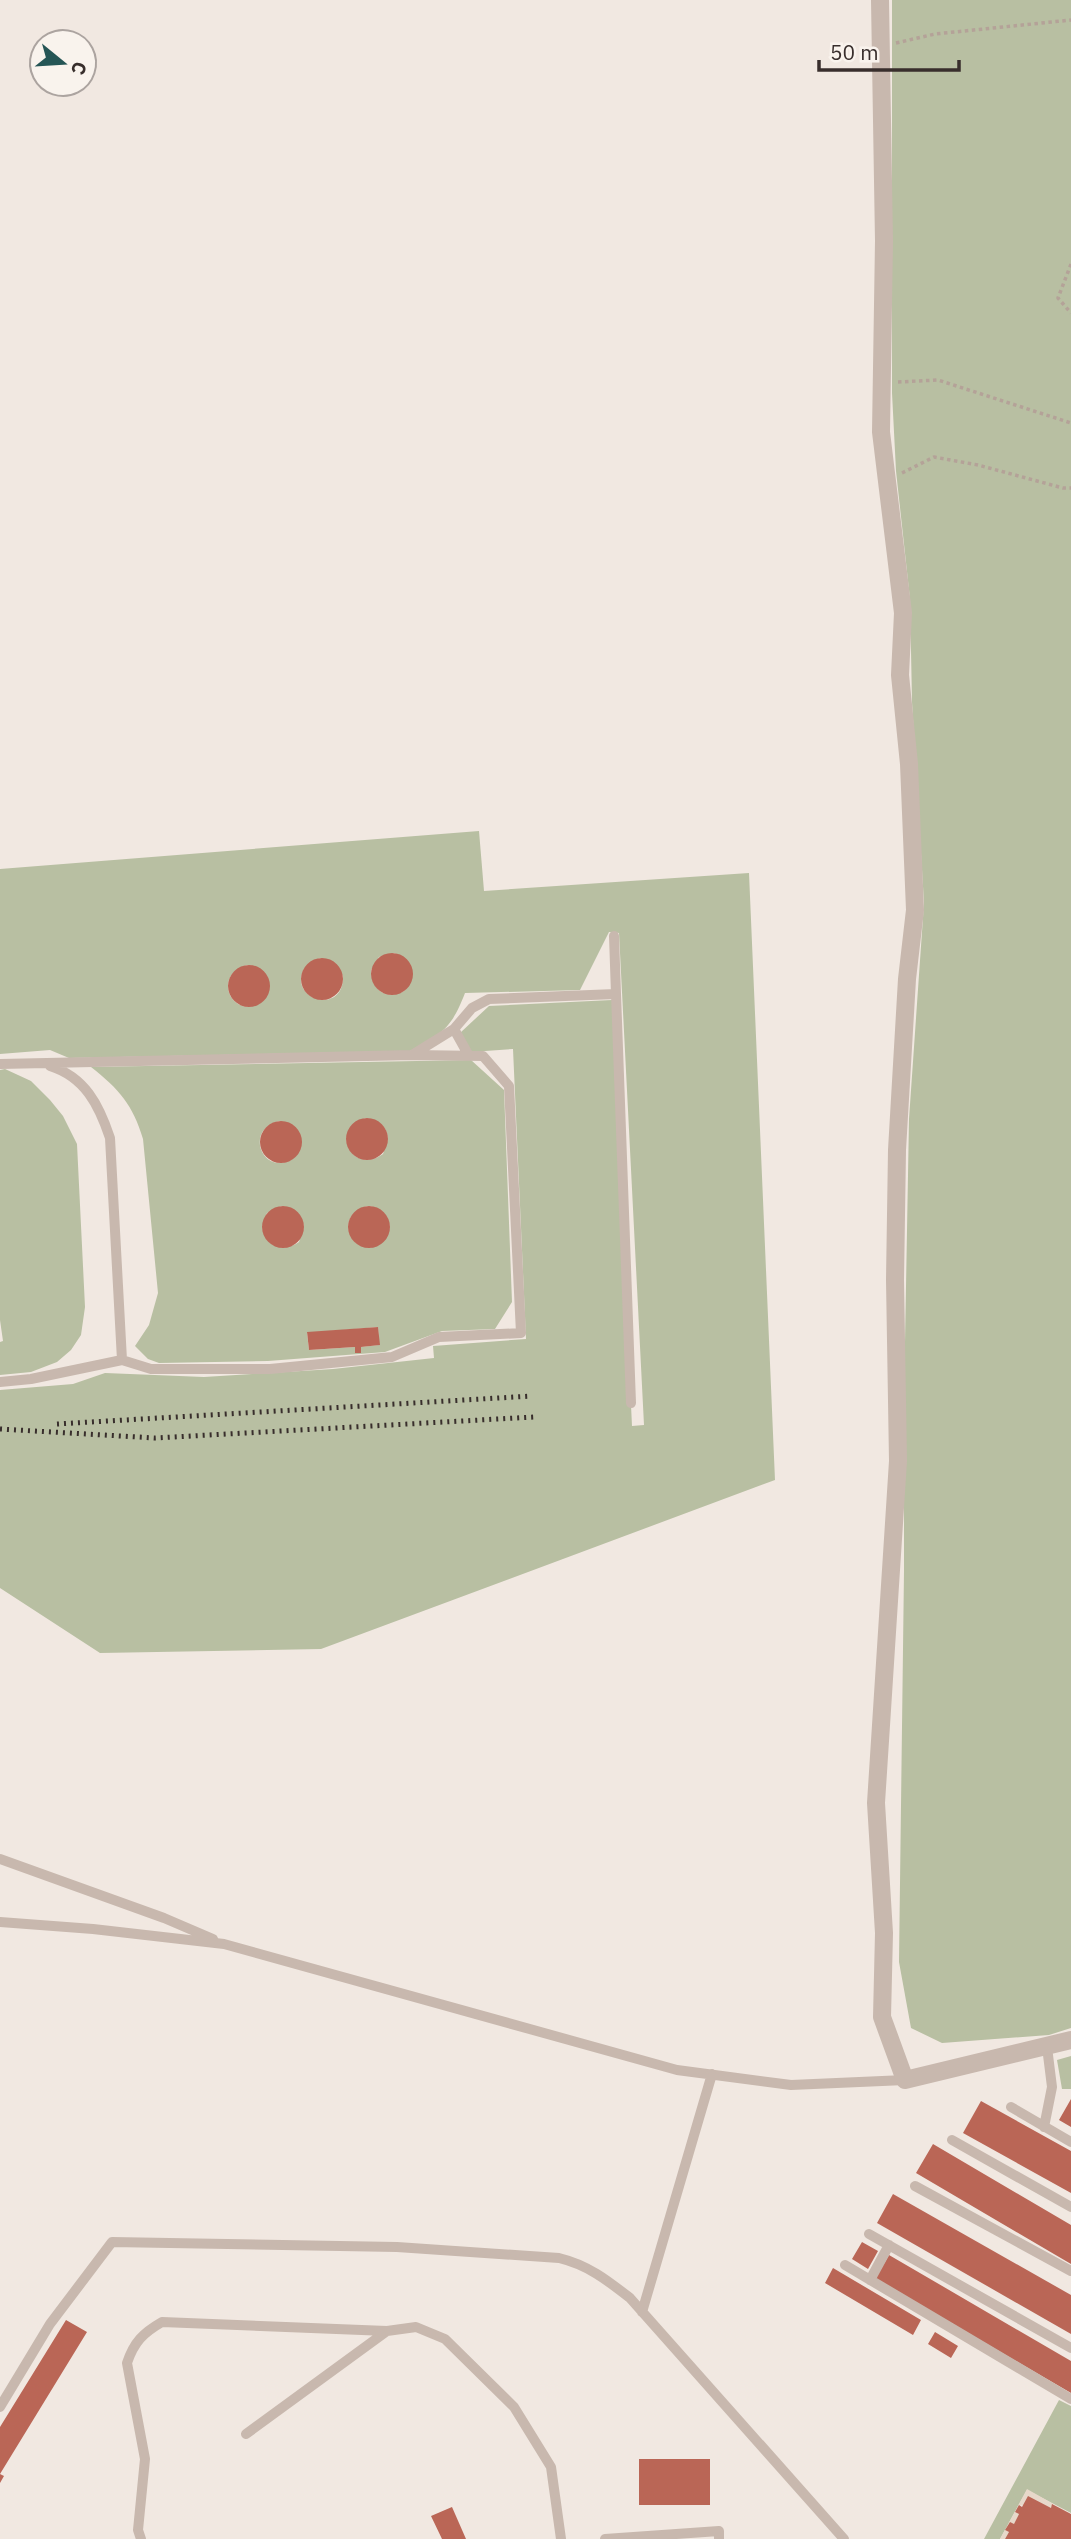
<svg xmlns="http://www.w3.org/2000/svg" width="1071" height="2539" viewBox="0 0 1071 2539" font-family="'IBM Plex Sans',sans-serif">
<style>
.green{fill:#b8bfa2;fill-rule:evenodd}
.plaza{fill:#e7d8ca}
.building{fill:#ba6656}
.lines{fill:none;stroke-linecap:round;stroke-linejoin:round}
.path{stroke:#b4a298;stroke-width:3.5;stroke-dasharray:3.5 3.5;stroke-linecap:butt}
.service{stroke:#c8b8ae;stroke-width:10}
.minor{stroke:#c8b8ae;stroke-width:18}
.rail{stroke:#382e2c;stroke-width:5;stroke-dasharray:2 5;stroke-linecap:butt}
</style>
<rect width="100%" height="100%" fill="#f1e8e1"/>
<path class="green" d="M892,0H1071V2028L1049,2035L942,2043L911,2028L899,1962L904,1571V1398L909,1119L924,903L912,702L910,599L896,471L892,393Z
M479,831L484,891L749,873L775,1480L321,1649L100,1653L0,1588V1390L73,1384L105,1373L204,1377L333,1369L434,1358L433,1346L526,1339L513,1049L471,1052L460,1033L489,1006L612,1000L632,1426L644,1425L619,933L609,932L580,990L465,993C451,1029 443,1033 410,1051L69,1058L50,1050L0,1054V869ZM394,953C413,959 418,976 404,991C387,1001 371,990 371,970L379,957ZM320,958L335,963L343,976C344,1016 290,1000 303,971C307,964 312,961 320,958ZM247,965C267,967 275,983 264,1000C235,1024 209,976 247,965Z
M471,1060L504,1090L512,1302L495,1329L442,1331L385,1352L268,1361L159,1363L148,1359L135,1346L149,1325L158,1293L143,1139C133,1105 119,1089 91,1067ZM365,1118C379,1120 387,1126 388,1139L383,1154C367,1166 349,1159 346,1139L352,1125ZM279,1121L293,1125L301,1138C301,1148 299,1156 289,1161C261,1173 245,1129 279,1121ZM281,1206C295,1208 302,1214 304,1227L299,1242C283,1253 265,1247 262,1227L267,1213ZM367,1206C380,1207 388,1213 390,1227L384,1241L370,1248L356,1243C342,1229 348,1211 367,1206ZM378,1327L379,1345L361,1347V1353H355V1347L309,1350L307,1333Z
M5,1069L31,1081L50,1100L63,1116L77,1144L85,1307L81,1335L71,1350L57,1362L31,1372L0,1375V1342L3,1341L0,1320V1070Z
M1071,2056V2089H1062L1057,2060Z
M1059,2400L1071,2406V2513L1027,2490L1000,2539H984Z"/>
<path class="plaza" d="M1027,2489L1071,2514L1053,2504L1051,2508L1019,2505L1015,2512L1019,2514L1014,2524L1009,2522L1005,2530L1009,2532L1005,2539H1000Z"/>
<path class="building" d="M371 974a21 21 0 1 1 42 0a21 21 0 1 1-42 0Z
M301 979a21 21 0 1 1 42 0a21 21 0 1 1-42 0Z
M228 986a21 21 0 1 1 42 0a21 21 0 1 1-42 0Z
M346 1139a21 21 0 1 1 42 0a21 21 0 1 1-42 0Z
M260 1142a21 21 0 1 1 42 0a21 21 0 1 1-42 0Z
M348 1227a21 21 0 1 1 42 0a21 21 0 1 1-42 0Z
M262 1227a21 21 0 1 1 42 0a21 21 0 1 1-42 0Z
M378,1327L380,1345L361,1347V1353H355V1347L309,1350L307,1332Z
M1071,2099V2127L1059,2120Z
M981,2101L1071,2151V2193L963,2133Z
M933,2144L1071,2225V2264L916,2173Z
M893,2194L1071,2295V2334L877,2223Z
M862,2242L878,2251L868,2269L852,2259Z
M889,2255L1071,2361V2393L875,2279Z
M833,2268L921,2320L913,2335L825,2283Z
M66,2320L87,2332L0,2474L4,2476L0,2483V2427Z
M935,2332L958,2346L951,2358L928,2344Z
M639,2459H710V2505H639Z
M1028,2496L1051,2508L1052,2504L1071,2514V2539H1005L1009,2532L1005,2530L1010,2522L1014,2524L1019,2514L1015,2512L1019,2505L1022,2507Z
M452,2507L466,2539H442L431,2516Z"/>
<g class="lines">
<path class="path" d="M896,43L935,34L1071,20
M1071,264L1058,298L1071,313
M898,382L938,380L1071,423
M902,473L934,457L978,465L1063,488H1071"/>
<path class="service" d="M614,936L616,994
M454,1029L469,1056
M412,1055L454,1029L472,1008L489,999L616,994L631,1403
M0,1064L412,1055L483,1056L509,1086L521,1333L439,1337L392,1357L270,1369H151L122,1360L31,1379L0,1382
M50,1066C85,1077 99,1105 110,1138L122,1360
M0,1859L164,1918L213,1939
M0,1922L93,1929L224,1944L677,2070L791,2085L905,2080
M1011,2107L1071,2142
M1044,2127L1052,2087L1047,2047
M952,2140L1071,2207
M915,2186L1071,2271
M869,2234L1071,2348
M845,2265L1071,2399
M870,2280L889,2245
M642,2312L712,2074
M0,2407L50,2324L112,2242L397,2247L559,2258C588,2265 607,2280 630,2298L844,2539
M246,2434L387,2331L416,2327L445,2339L514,2407L551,2467L561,2539
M141,2539L138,2530L145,2459L127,2363C134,2342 143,2333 162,2322L387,2331
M605,2539L719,2531V2539"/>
<path class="minor" d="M880,0L884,241L881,432L903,613L900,675L909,764L915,910L907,979L897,1150L895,1280L898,1461L876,1803L884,1933L882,2017L905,2080L1071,2040"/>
<path class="rail" d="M57,1424L532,1396
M0,1429L155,1438L534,1417"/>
</g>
<g transform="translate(63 63) rotate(108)"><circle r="33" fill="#f9f3ed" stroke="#aca4a0" stroke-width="2"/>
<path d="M0-5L12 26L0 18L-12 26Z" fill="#255555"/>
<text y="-10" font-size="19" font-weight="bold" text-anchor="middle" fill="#382e2c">С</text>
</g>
<path d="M819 60v10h140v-10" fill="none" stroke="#382e2c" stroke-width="3.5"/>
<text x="830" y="60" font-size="21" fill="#382e2c" stroke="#f9f3ed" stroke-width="5" paint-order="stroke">50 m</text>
</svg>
